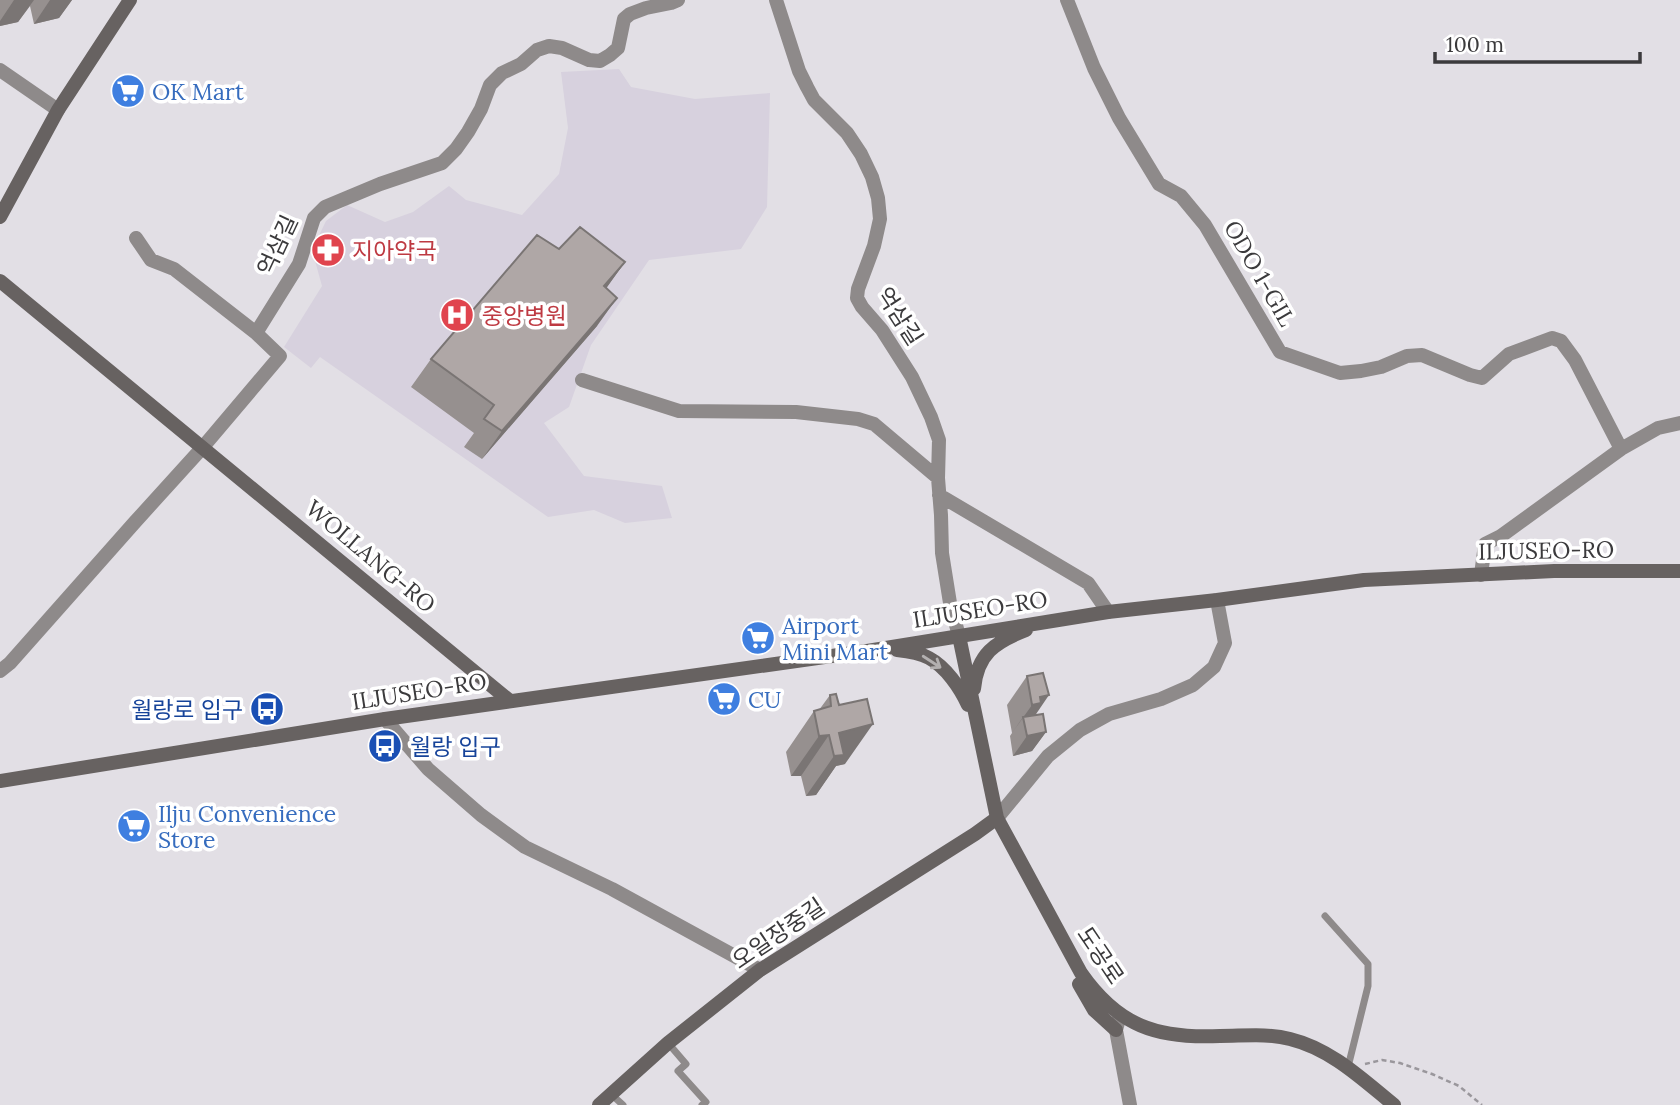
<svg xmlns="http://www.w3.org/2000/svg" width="1680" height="1105" viewBox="0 0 1680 1105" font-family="Lora,'Noto Sans KR',serif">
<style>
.built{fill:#d7d1de}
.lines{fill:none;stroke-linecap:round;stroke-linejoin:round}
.path{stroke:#9a979c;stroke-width:2.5;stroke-dasharray:5 3.5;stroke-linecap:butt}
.lane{stroke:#8e8a8a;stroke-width:7}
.street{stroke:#8e8a8a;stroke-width:14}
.secondary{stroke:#676261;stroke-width:14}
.wall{fill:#96908f}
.shaded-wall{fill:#7a7574}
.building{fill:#afa7a6;stroke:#7a7574;stroke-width:2}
.oneway{stroke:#b3b0b0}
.labels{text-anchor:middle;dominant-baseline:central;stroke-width:7;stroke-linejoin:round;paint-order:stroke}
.shop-label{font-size:23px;fill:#366cbe;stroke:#fff;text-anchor:start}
.street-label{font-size:23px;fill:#3b3a3c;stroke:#fff}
.health-label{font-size:23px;fill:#be3a42;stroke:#fff;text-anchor:start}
.transit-label{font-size:23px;fill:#164399;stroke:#fff;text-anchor:end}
</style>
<rect width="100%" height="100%" fill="#e2dfe5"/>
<path class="built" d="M619,69L631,87L695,99L770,93L767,207L741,249L649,260L591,345L569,407L544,423L584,476L662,486L672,518L625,523L594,510L548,517L320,357L311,368L284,347L322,286L312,250L326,221L347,205L385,222L413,212L449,186L466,200L522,215L559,174L568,128L561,72Z"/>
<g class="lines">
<path class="path" d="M1365,1064L1382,1060L1400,1063L1432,1074L1459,1086L1482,1105"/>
<path class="lane" d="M1325,916L1368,964V986L1348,1067
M668,1043L686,1064L678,1071L706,1102L702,1105
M611,1094L623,1105"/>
<path class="street" d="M776,0L799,71L807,87L814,100L847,133L861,154L872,177L878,198L880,219L874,246L858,289L857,298L862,307L882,330L912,377L931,417L939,440L938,478L941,515L942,553L950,603L959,636
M1067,0L1094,68L1119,118L1159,184L1181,196L1205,225L1280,352L1340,373L1361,371L1381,367L1407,356L1422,355L1470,375L1482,378L1509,354L1552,338L1561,341L1575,360L1621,449
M0,70L58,110
M256,333L299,264L314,218L325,207L380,184L442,163L456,149L468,132L481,109L490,85L502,73L521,64L537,50L549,46L562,48L589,60L600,61L610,55L618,48L624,19L630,14L646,8L671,3L678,0
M582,380L679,411L796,412L858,419L874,424L938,478
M939,495L1088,583L1108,612
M1481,575L1485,544L1501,536L1621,449L1658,428L1680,423
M0,671L10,663L135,522L203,447L280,356L256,333L174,269L151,260L136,238
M385,719L428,769L481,815L525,847L612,889L760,970
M997,818L1048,756L1080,730L1109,714L1161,699L1193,685L1214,667L1225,643L1217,600
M1120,1015L1116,1030L1130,1105"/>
<path class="secondary" d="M0,217L58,110L130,0
M0,281L510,701
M959,636L997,818L1081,973C1118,1026 1157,1039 1220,1036C1244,1036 1267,1033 1290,1039C1331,1049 1362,1079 1394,1105
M897,650C907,651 920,653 929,658C946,667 960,688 968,705
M974,689C977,654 995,642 1026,630
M0,781L385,719L867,651L1108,612L1217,600L1364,580L1554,571H1680
M1079,984L1094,1010L1116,1030
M599,1105L668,1043L760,970L975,834L997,818"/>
</g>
<path class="wall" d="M0,0H72L59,18L34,24L30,6L18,22L0,26Z
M625,262L606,288L597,326L482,459L464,447L474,433L411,387L431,359Z
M1027,676L1035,715L1046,732L1032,751L1013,756L1010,736L1012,733L1007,705Z
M830,695L845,764L836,766L816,795L806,796L801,776H791L786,752L814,711L819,710Z"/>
<path class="shaded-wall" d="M14,0H34L18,22L0,26V21Z
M50,0H72L59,18L34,24Z
M625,262L605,290L604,286Z
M617,298L597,326L482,459L502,431Z
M1049,695L1030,723L1023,717L1012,733L1032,705L1040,697Z
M873,724L845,764L836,766L816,795L806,796L834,756L839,733Z
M1046,732L1032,751L1013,756L1027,736Z
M829,735L801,776H791L819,736Z"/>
<path class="building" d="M580,227L625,262L604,286L617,298L502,431L484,419L494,405L431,359L537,235L559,249Z
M1043,673L1049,695L1040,697L1041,703L1032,705L1027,676Z
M836,694L839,705L867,699L873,724L839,733L844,755L834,756L829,735L819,736L814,711L831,706L830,695Z
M1043,714L1046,732L1027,736L1023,717Z"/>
<defs><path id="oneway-shaft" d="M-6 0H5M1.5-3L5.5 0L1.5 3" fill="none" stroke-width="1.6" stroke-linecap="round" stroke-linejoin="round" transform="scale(1.75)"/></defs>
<use class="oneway" href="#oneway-shaft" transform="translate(932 662) rotate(33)"/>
<defs>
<g id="supermarket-disc" transform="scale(1.75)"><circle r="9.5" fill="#3f7fe0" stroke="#fff"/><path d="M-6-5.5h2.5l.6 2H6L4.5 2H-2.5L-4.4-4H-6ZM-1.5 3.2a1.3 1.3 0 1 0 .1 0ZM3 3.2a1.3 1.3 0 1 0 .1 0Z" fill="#fff"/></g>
<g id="pharmacy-disc" transform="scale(1.75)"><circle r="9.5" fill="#e0444e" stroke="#fff"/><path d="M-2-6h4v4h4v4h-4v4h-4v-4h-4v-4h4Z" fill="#fff"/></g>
<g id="hospital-disc" transform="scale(1.75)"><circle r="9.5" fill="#e0444e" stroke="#fff"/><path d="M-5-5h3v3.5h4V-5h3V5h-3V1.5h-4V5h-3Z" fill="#fff"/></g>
<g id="bus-disc" transform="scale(1.75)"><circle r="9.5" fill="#1a4fb4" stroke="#fff"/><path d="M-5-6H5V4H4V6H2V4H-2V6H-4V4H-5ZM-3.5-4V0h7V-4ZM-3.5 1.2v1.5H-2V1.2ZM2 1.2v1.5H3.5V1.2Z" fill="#fff"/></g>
</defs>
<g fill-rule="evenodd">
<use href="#supermarket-disc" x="128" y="91"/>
<use href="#pharmacy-disc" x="328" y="250"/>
<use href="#hospital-disc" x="457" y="315"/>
<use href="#supermarket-disc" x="758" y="638"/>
<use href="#supermarket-disc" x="724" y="699"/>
<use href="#bus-disc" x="267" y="709"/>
<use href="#bus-disc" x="385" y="746"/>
<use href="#supermarket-disc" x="134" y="826"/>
</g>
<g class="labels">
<g class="shop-label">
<text x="152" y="91">OK Mart</text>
<text x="782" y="625">Airport<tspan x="782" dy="26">Mini Mart</tspan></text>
<text x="748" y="699">CU</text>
<text x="158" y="813">Ilju Convenience<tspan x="158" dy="26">Store</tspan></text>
</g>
<g class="street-label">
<text transform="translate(277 245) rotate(-65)">억삼길</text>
<text transform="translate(1260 273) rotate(60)">ODO 1-GIL</text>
<text transform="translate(900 316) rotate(57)">억삼길</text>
<text transform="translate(1546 550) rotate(-1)">ILJUSEO-RO</text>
<text transform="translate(371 556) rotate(40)">WOLLANG-RO</text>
<text transform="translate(980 609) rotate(-9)">ILJUSEO-RO</text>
<text transform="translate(419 691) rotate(-9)">ILJUSEO-RO</text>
<text transform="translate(778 933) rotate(-34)">오일장중길</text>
<text transform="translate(1101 955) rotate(56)">도공로</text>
</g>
<g class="health-label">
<text x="352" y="250">지아약국</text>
<text x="482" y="315">중앙병원</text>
</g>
<g class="transit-label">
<text x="243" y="709">월랑로 입구</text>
<text x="410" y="746" text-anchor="start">월랑 입구</text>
</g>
</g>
<path d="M1435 52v10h205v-10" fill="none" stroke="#3b3a3c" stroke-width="3.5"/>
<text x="1446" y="52" font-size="21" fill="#3b3a3c" stroke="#ffffff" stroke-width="5" paint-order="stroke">100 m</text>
</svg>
